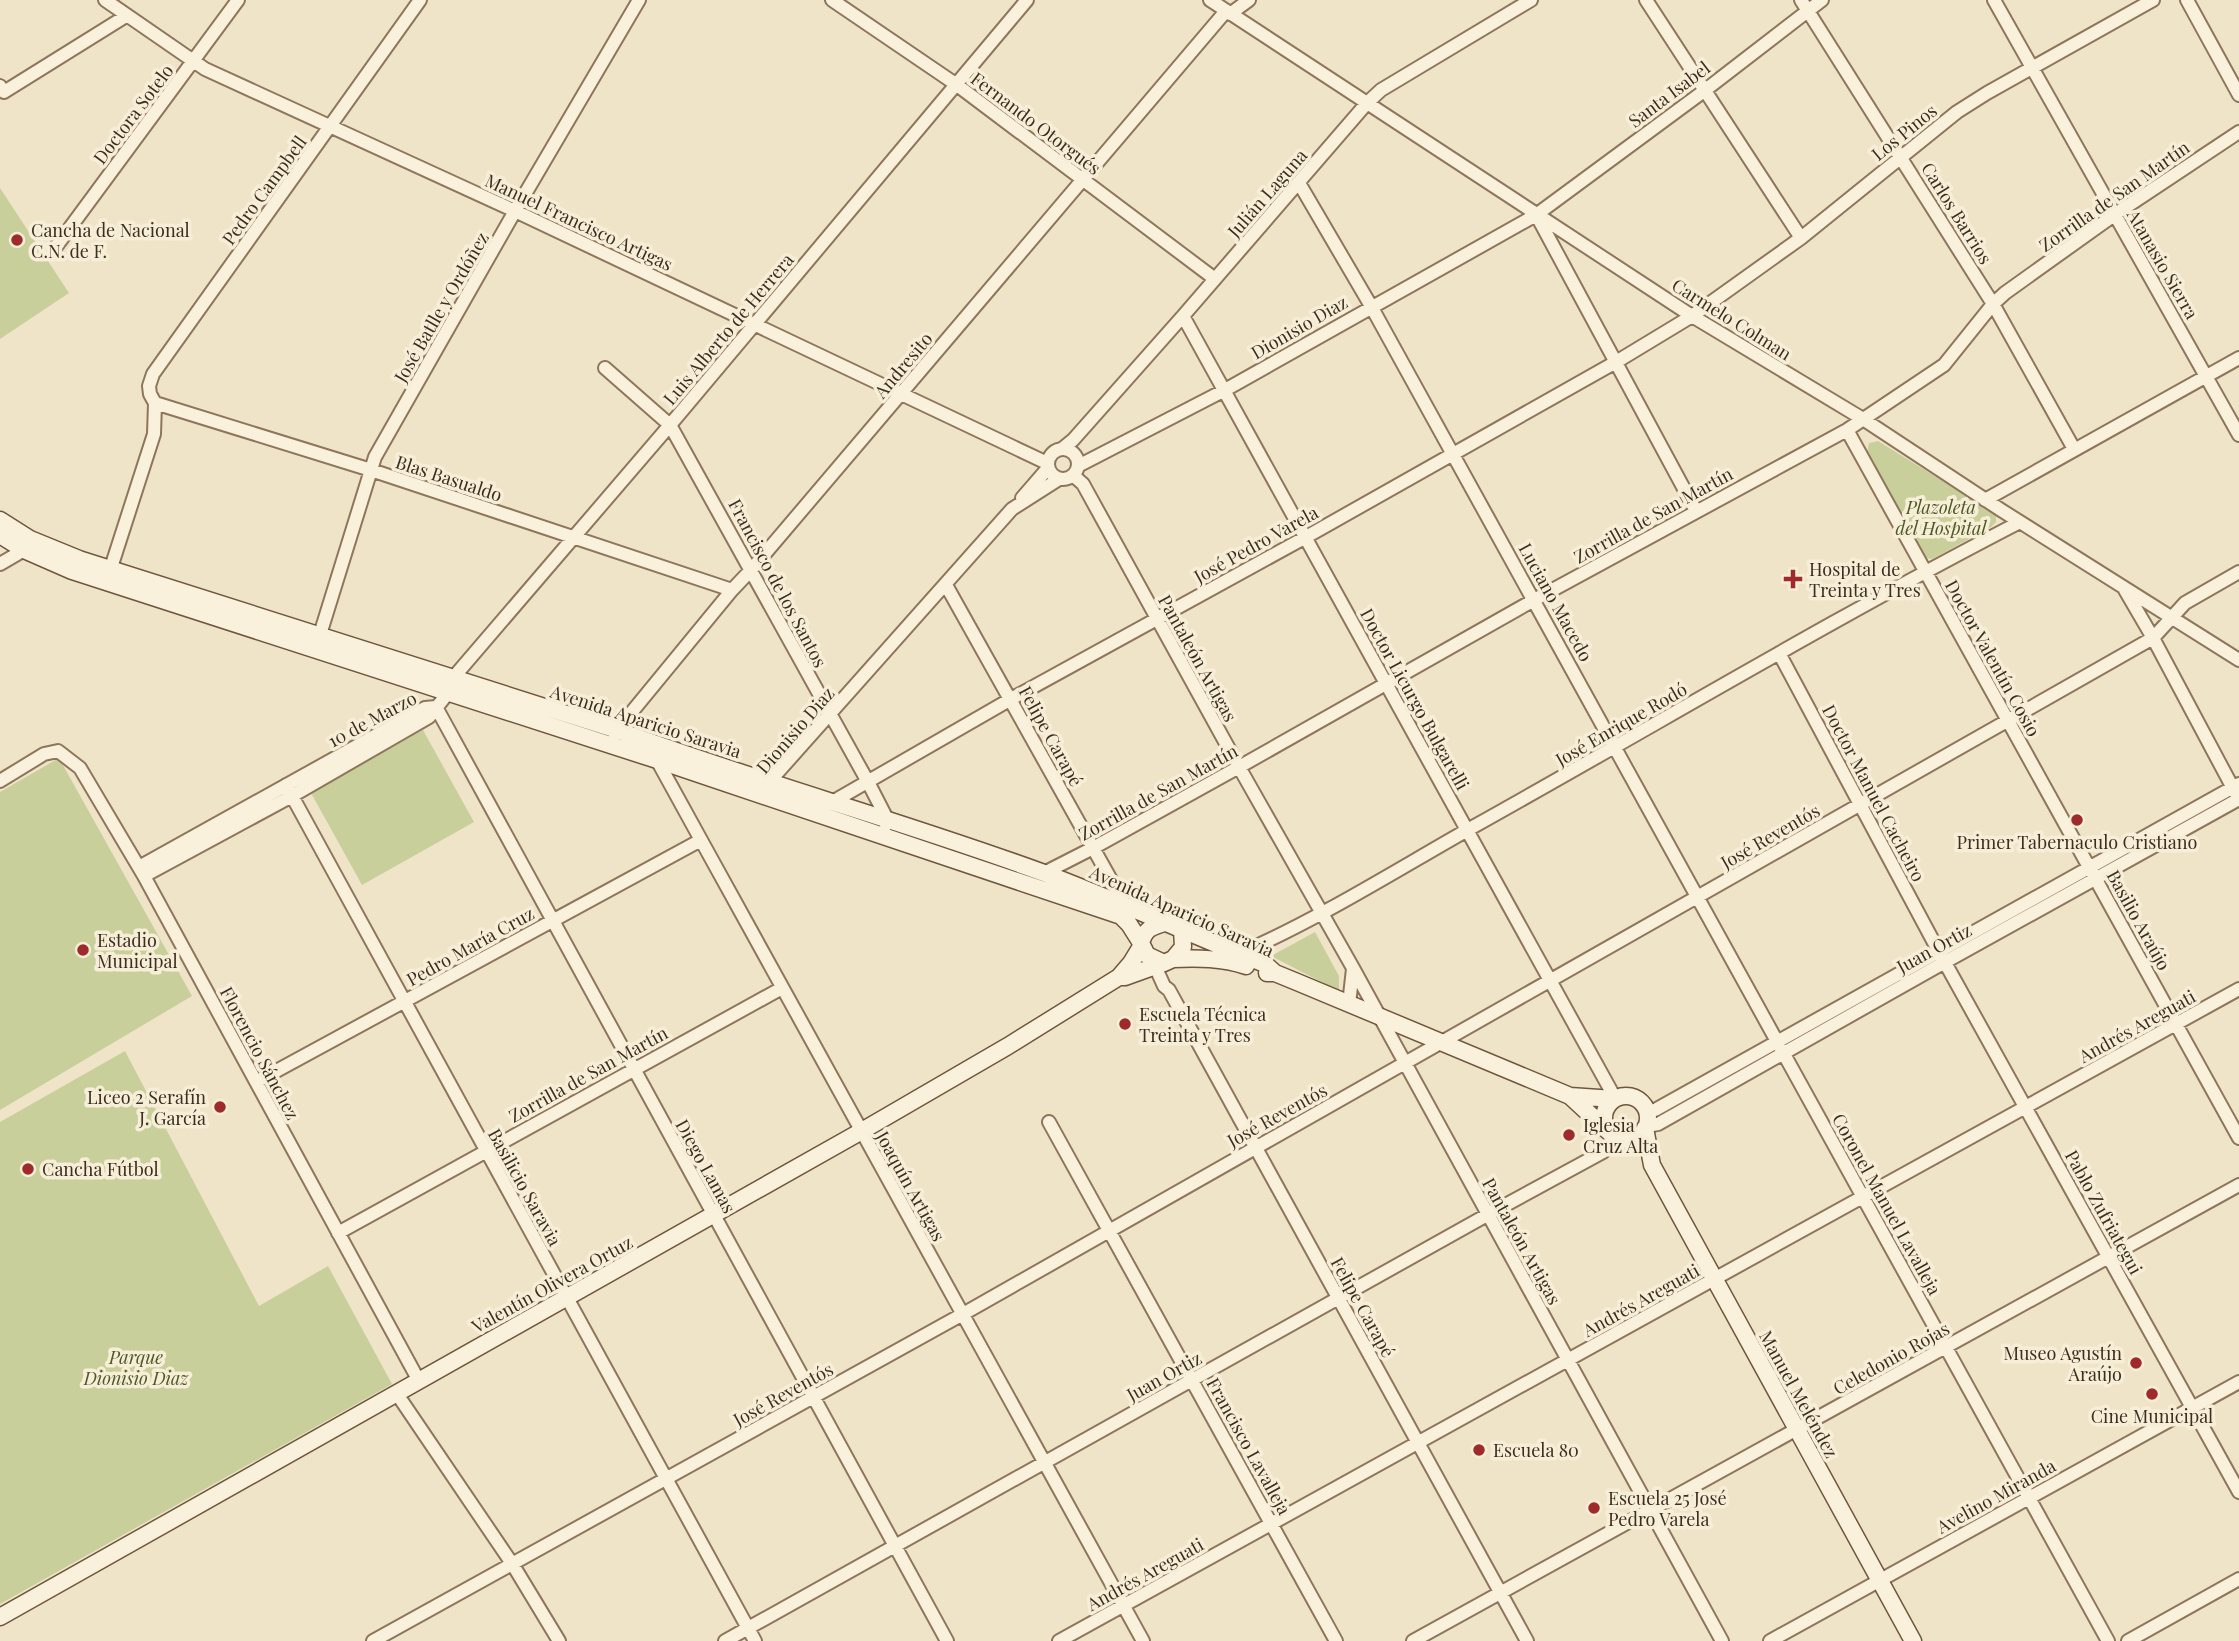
<svg xmlns="http://www.w3.org/2000/svg" width="2239" height="1641" viewBox="0 0 2239 1641" font-family="'Playfair Display',serif">
<style>
.green{fill:#c9cf9b}
.lines{fill:none;stroke-linecap:round;stroke-linejoin:round}
.street-casing{stroke:#8d765c;stroke-width:16}
.secondary-casing{stroke:#6f573f;stroke-width:19}
.street{stroke:#faf1dc;stroke-width:12}
.secondary{stroke:#faf1dc;stroke-width:16}
.poi-dot{fill:#9e2a2b;stroke:#f7eed8;stroke-width:2.5}
.labels{text-anchor:middle;dominant-baseline:central;stroke-width:7;stroke-linejoin:round;paint-order:stroke}
.street-label{font-size:18px;fill:#3d2e20;stroke:#f7eed8}
.poi-label{font-size:18px;fill:#3d2e20;stroke:#f7eed8;text-anchor:start}
.park-label{font-size:18px;font-style:italic;fill:#4d5a26;stroke:#f7eed8}
</style>
<rect width="100%" height="100%" fill="#f0e4c8"/>
<path class="green" d="M0,188L69,293L0,339Z
M1878,441L1996,514V522L1991,527L1932,559L1926,558L1867,453L1869,443Z
M423,730L474,822L362,885L311,793Z
M59,758L192,996L0,1110V792Z
M1315,932L1339,976V991L1271,956Z
M125,1051L259,1306L328,1266L392,1384L0,1604V1122Z"/>
<g class="lines">
<g class="street-casing">
<path id="street" d="M105,0L205,69L515,211L1047,463
M832,0L957,85L1215,279
M1210,0L1692,316L1863,419L2001,510L2239,660
M1646,0L1801,238
M1801,0L1993,304L2074,449
M1994,0L2239,435
M2187,0L2239,95
M1230,14L1249,0
M0,86L4,92L126,16
M1299,183L1371,306L2108,1641
M1538,218L1696,511
M55,248L238,0
M1183,316L1615,1098
M605,368L670,425L868,782L887,819L886,825
M155,403L371,470L732,590
M1847,430L2239,1138
M1048 464a15 15 0 1 1 30 0a15 15 0 1 1-30 0Z
M1062,449L1073,440L1183,316L1367,103L1381,90L1531,0
M1078,466L1225,390L1536,215L1704,91L1822,0
M1074,476L1083,484L1239,767L1353,968L1722,1641
M1022,498L1048,468
M1985,500L2239,358
M0,564L24,550
M108,577L154,434L155,403L150,394L149,386L153,374L420,0
M946,585L1125,905
M2125,590L2153,638L2235,792
M318,641L375,457L515,211L639,0
M1779,653L1938,950L2239,1492
M436,707L947,1641
M615,735L617,730L732,590L751,570L1226,11
M658,755L657,760L701,840L1143,1641
M0,781L44,754L58,751L80,768L144,876L419,1381
M286,785L755,1641
M768,789L770,781L1012,509L1059,479
M834,801L1011,699L1306,537L1616,362L1692,316L1801,238L1957,112L1987,93L2153,0
M139,867L425,708L436,707
M1044,873L1093,848L1239,767L1534,600L1847,430L1944,365L1993,304L2005,293L2114,215L2239,132
M144,876L292,796L429,717L448,693L453,678L670,425L1027,0
M1239,954C1319,919 1395,871 1471,828C1654,726 1834,618 2020,522
M1155,966L1164,986L1169,990L1527,1641
M1349,1004L1353,969
M256,1082L701,840
M1647,1112L1655,1110L2239,784
M1049,1122L1336,1641
M1647,1126L1658,1124L1945,962L2239,799
M338,1233L782,988
M397,1394L513,1565L559,1641
M373,1641L963,1314L2153,638L2185,603L2239,572
M725,1641L1487,1215L1603,1152L1615,1137
M1059,1641L2239,989
M1413,1641L2239,1185
M1770,1641L2239,1382
M2128,1641L2239,1579"/>
</g>
<g class="secondary-casing">
<path id="secondary" d="M0,520L30,539L79,559L617,730C758,782 903,821 1044,873C1119,901 1191,935 1265,964L1275,973
M0,535L24,550L72,571L657,760L1121,916L1129,924L1141,943
M1164,923C1151,927 1145,929 1141,943L1147,955L1164,963L1173,959L1183,947L1182,930
M1173,959C1198,958 1222,958 1246,966
M1267,973H1275L1297,982L1570,1096L1614,1099
M1119,977H1125L1164,963
M1604 1118a22 22 0 1 1 44 0a22 22 0 1 1-44 0Z
M1570,1096L1608,1131
M1645,1128L1652,1165L1913,1641
M0,1617L860,1132L1008,1046L1119,977L1131,963L1142,945"/>
</g>
<use href="#street" class="street"/>
<use href="#secondary" class="secondary"/>
</g>
<g class="poi-dot">
<circle cx="17" cy="240" r="7"/>
<path d="M1789.5 568.5h7v7h7v7h-7v7h-7v-7h-7v-7h7z"/>
<circle cx="2077" cy="820" r="7"/>
<circle cx="83" cy="950" r="7"/>
<circle cx="1125" cy="1024" r="7"/>
<circle cx="220" cy="1107" r="7"/>
<circle cx="1569" cy="1135" r="7"/>
<circle cx="28" cy="1169" r="7"/>
<circle cx="2136" cy="1363" r="7"/>
<circle cx="2152" cy="1394" r="7"/>
<circle cx="1479" cy="1450" r="7"/>
<circle cx="1594" cy="1508" r="7"/>
</g>
<g class="labels">
<g class="street-label">
<text transform="translate(1669 94) rotate(-37)">Santa Isabel</text>
<text transform="translate(133 114) rotate(-53)">Doctora Sotelo</text>
<text transform="translate(1036 123) rotate(37)">Fernando Otorgués</text>
<text transform="translate(1904 132) rotate(-39)">Los Pinos</text>
<text transform="translate(264 190) rotate(-54)">Pedro Campbell</text>
<text transform="translate(1267 193) rotate(-49)">Julián Laguna</text>
<text transform="translate(2114 196) rotate(-35)">Zorrilla de San Martín</text>
<text transform="translate(1957 213) rotate(58)">Carlos Barrios</text>
<text transform="translate(579 222) rotate(25)">Manuel Francisco Artigas</text>
<text transform="translate(2163 264) rotate(60)">Atanasio Sierra</text>
<text transform="translate(441 307) rotate(-60)">José Batlle y Ordóñez</text>
<text transform="translate(1732 319) rotate(32)">Carmelo Colman</text>
<text transform="translate(1299 327) rotate(-30)">Dionisio Diaz</text>
<text transform="translate(728 329) rotate(-50)">Luis Alberto de Herrera</text>
<text transform="translate(903 365) rotate(-50)">Andresito</text>
<text transform="translate(449 478) rotate(18)">Blas Basualdo</text>
<text transform="translate(1653 515) rotate(-29)">Zorrilla de San Martín</text>
<text transform="translate(1256 544) rotate(-29)">José Pedro Varela</text>
<text transform="translate(778 583) rotate(62)">Francisco de los Santos</text>
<text transform="translate(1556 602) rotate(61)">Luciano Macedo</text>
<text transform="translate(1198 658) rotate(61)">Pantaleón Artigas</text>
<text transform="translate(1993 658) rotate(61)">Doctor Valentín Cosio</text>
<text transform="translate(1415 699) rotate(61)">Doctor Licurgo Bulgarelli</text>
<text transform="translate(372 719) rotate(-28)">10 de Marzo</text>
<text transform="translate(646 721) rotate(18)">Avenida Aparicio Saravia</text>
<text transform="translate(1621 724) rotate(-30)">José Enrique Rodó</text>
<text transform="translate(795 730) rotate(-49)">Dionisio Diaz</text>
<text transform="translate(1051 736) rotate(61)">Felipe Carapé</text>
<text transform="translate(1158 792) rotate(-29)">Zorrilla de San Martín</text>
<text transform="translate(1874 793) rotate(62)">Doctor Manuel Cacheiro</text>
<text transform="translate(1770 836) rotate(-30)">José Reventós</text>
<text transform="translate(1182 911) rotate(24)">Avenida Aparicio Saravia</text>
<text transform="translate(2139 920) rotate(61)">Basilio Araújo</text>
<text transform="translate(470 946) rotate(-29)">Pedro María Cruz</text>
<text transform="translate(1934 948) rotate(-29)">Juan Ortiz</text>
<text transform="translate(2137 1026) rotate(-29)">Andrés Areguati</text>
<text transform="translate(260 1053) rotate(62)">Florencio Sánchez</text>
<text transform="translate(588 1074) rotate(-29)">Zorrilla de San Martín</text>
<text transform="translate(1277 1115) rotate(-29)">José Reventós</text>
<text transform="translate(706 1166) rotate(61)">Diego Lamas</text>
<text transform="translate(911 1186) rotate(61)">Joaquín Artigas</text>
<text transform="translate(525 1187) rotate(61)">Basilicio Saravia</text>
<text transform="translate(1887 1204) rotate(61)">Coronel Manuel Lavalleja</text>
<text transform="translate(2104 1212) rotate(61)">Pablo Zufriategui</text>
<text transform="translate(1522 1241) rotate(61)">Pantaleón Artigas</text>
<text transform="translate(552 1284) rotate(-29)">Valentín Olivera Ortuz</text>
<text transform="translate(1641 1300) rotate(-29)">Andrés Areguati</text>
<text transform="translate(1363 1307) rotate(61)">Felipe Carapé</text>
<text transform="translate(1891 1358) rotate(-29)">Celedonio Rojas</text>
<text transform="translate(1164 1376) rotate(-29)">Juan Ortiz</text>
<text transform="translate(783 1394) rotate(-29)">José Reventós</text>
<text transform="translate(1799 1394) rotate(61)">Manuel Meléndez</text>
<text transform="translate(1249 1446) rotate(61)">Francisco Lavalleja</text>
<text transform="translate(1996 1496) rotate(-29)">Avelino Miranda</text>
<text transform="translate(1145 1574) rotate(-29)">Andrés Areguati</text>
</g>
<g class="poi-label">
<text x="31" y="230">Cancha de Nacional<tspan x="31" dy="21">C.N. de F.</tspan></text>
<text x="1809" y="569">Hospital de<tspan x="1809" dy="21">Treinta y Tres</tspan></text>
<text x="2077" y="842" text-anchor="middle">Primer Tabernaculo Cristiano</text>
<text x="97" y="940">Estadio<tspan x="97" dy="21">Municipal</tspan></text>
<text x="1139" y="1014">Escuela Técnica<tspan x="1139" dy="21">Treinta y Tres</tspan></text>
<text x="206" y="1097" text-anchor="end">Liceo 2 Serafín<tspan x="206" dy="21">J. García</tspan></text>
<text x="1583" y="1125">Iglesia<tspan x="1583" dy="21">Cruz Alta</tspan></text>
<text x="42" y="1169">Cancha Fútbol</text>
<text x="2122" y="1353" text-anchor="end">Museo Agustín<tspan x="2122" dy="21">Araújo</tspan></text>
<text x="2152" y="1416" text-anchor="middle">Cine Municipal</text>
<text x="1493" y="1450">Escuela 80</text>
<text x="1608" y="1498">Escuela 25 José<tspan x="1608" dy="21">Pedro Varela</tspan></text>
</g>
<g class="park-label">
<text x="1941" y="507">Plazoleta<tspan x="1941" dy="21">del Hospital</tspan></text>
<text x="136" y="1357">Parque<tspan x="136" dy="21">Dionisio Diaz</tspan></text>
</g>
</g>
</svg>
